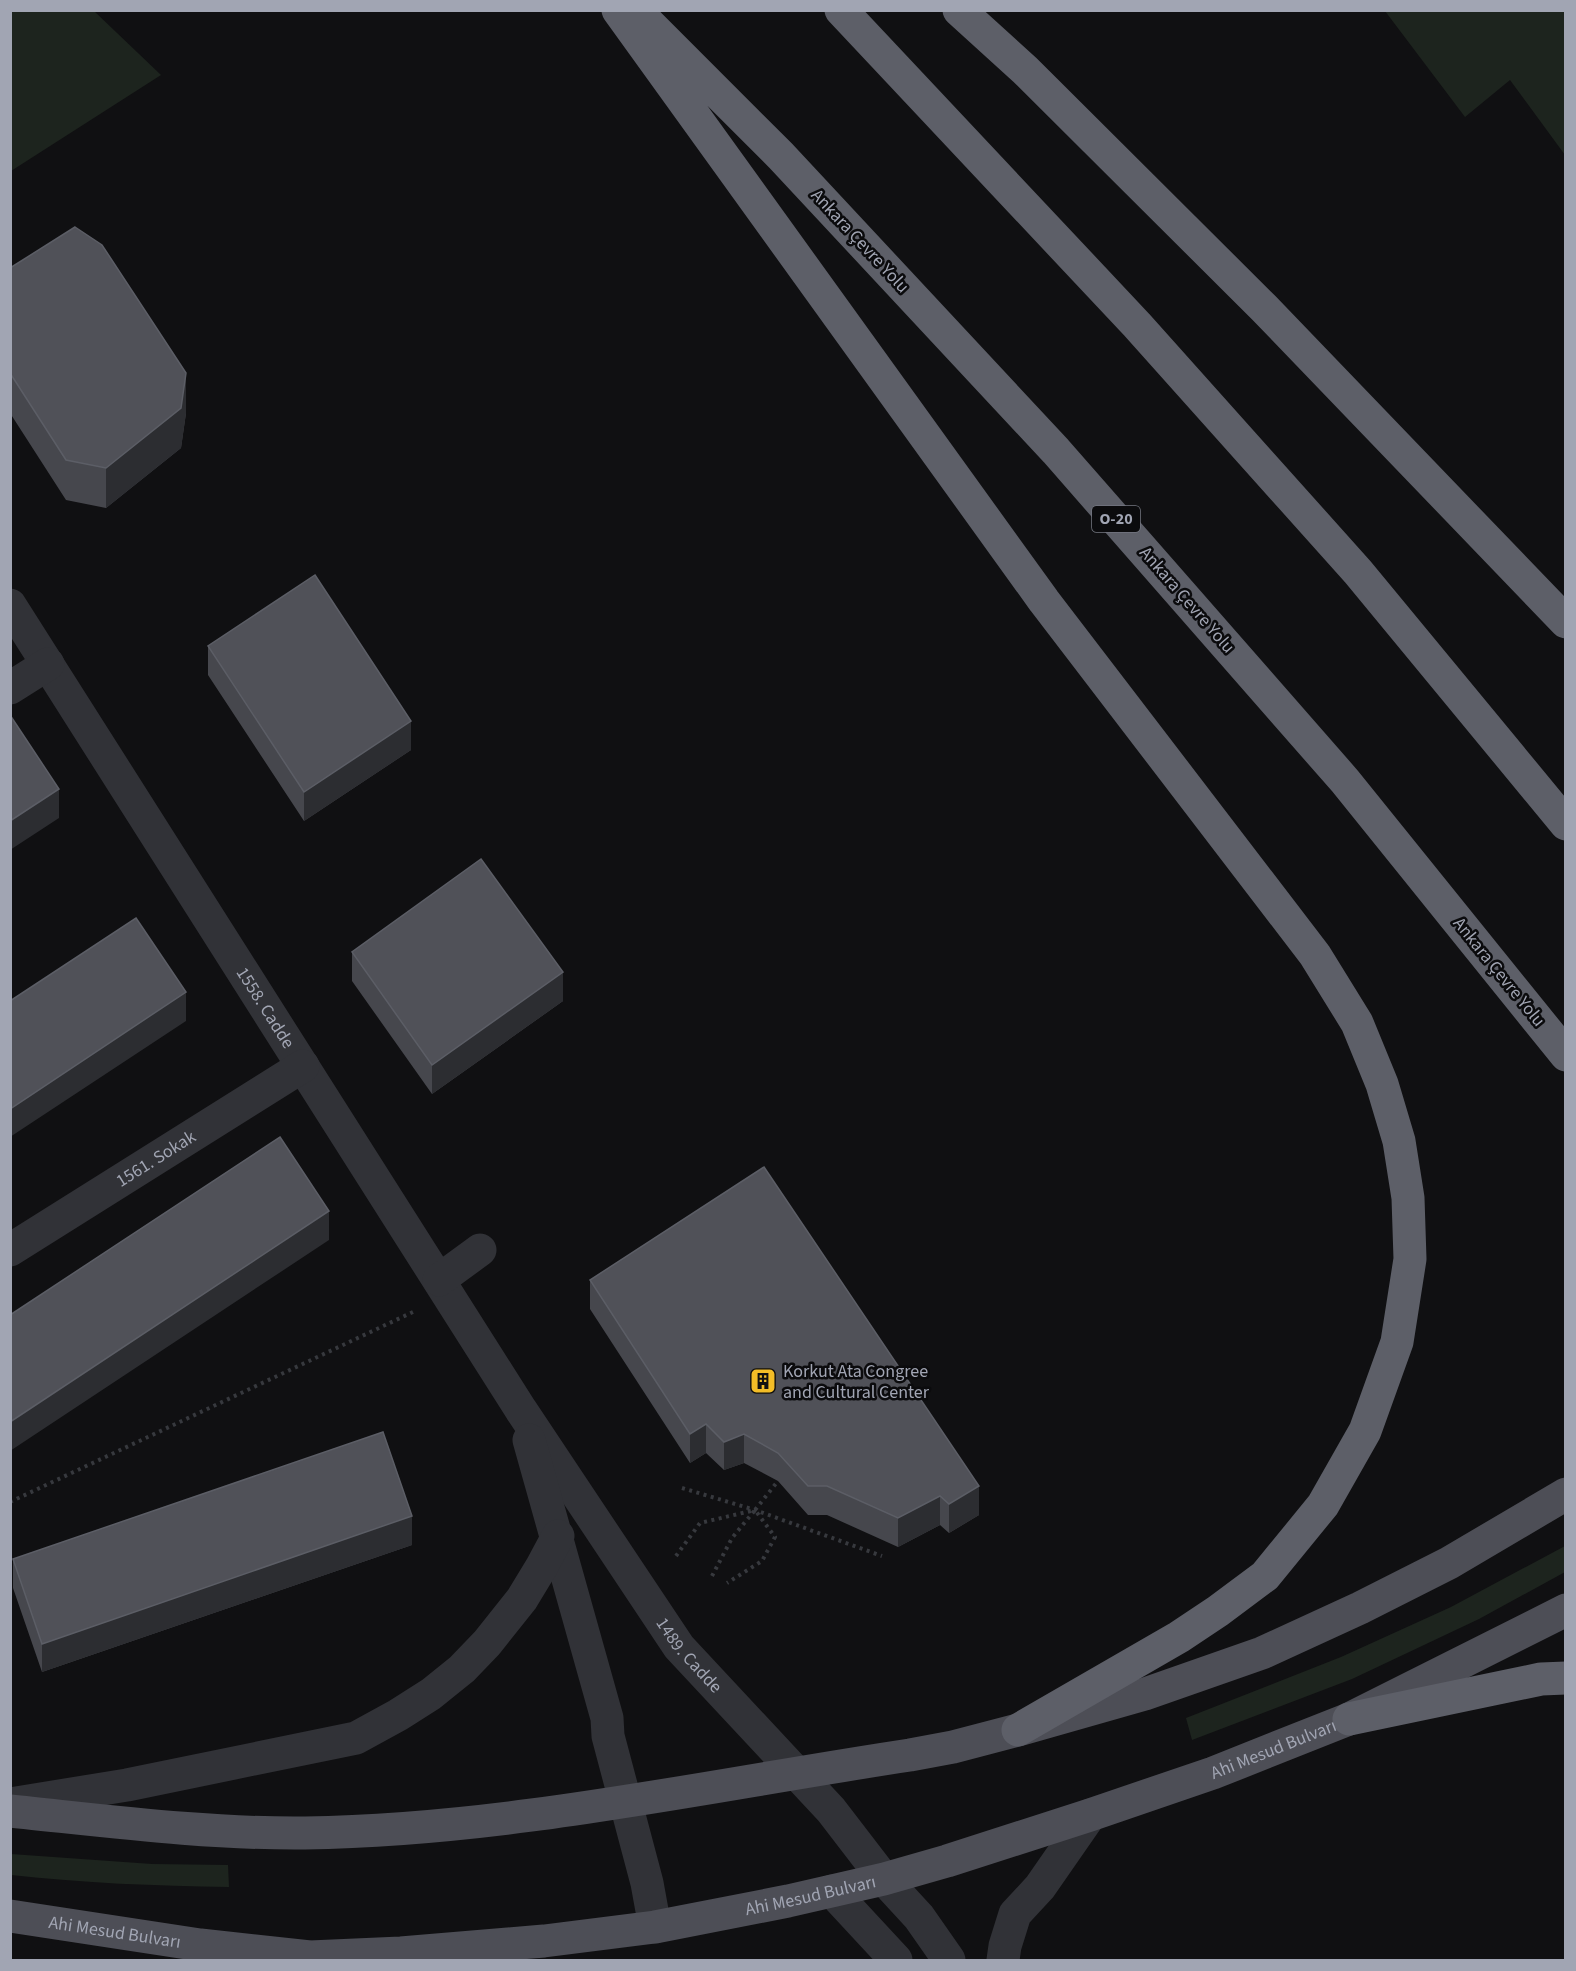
<svg xmlns="http://www.w3.org/2000/svg" width="1576" height="1971" viewBox="0 0 1576 1971" font-family="'Source Sans 3',sans-serif">
<style>
.green{fill:#1d241e}
.lines{fill:none;stroke-linecap:round;stroke-linejoin:round}
.path{stroke:#37393e;stroke-width:4;stroke-dasharray:3 4.5;stroke-linecap:butt}
.minor{stroke:#313237;stroke-width:33}
.major{stroke:#4d4e56;stroke-width:33}
.highway{stroke:#5d5f68;stroke-width:33}
.wall{fill:#46474d}
.shaded-wall{fill:#2c2d31}
.building{fill:#505158;stroke:#5c5e66;stroke-width:1.5}
.labels{text-anchor:middle;dominant-baseline:central;stroke-width:5;stroke-linejoin:round;paint-order:stroke}
.shield{fill:#0b0b0d;stroke:#747781;stroke-width:1.5}
.shield-label{font-size:16px;font-weight:bold;fill:#a1a5b3}
.street-label{font-size:18px;fill:#a1a5b3;stroke:#0b0b0d}
.poi-label{font-size:18px;fill:#a1a5b3;stroke:#0b0b0d;text-anchor:start}
</style>
<rect width="100%" height="100%" fill="#101012"/>
<path class="green" d="M11,10L94,11L161,75L11,171Z
M1385,11H1565V155L1510,80L1465,117Z
M1565,1546V1572L1479,1619L1352,1679L1192,1740L1186,1718L1341,1657L1451,1607Z
M11,1854L152,1864L228,1865L229,1887C156,1886 83,1883 11,1875Z"/>
<g class="lines">
<path class="path" d="M682,1488L755,1510L882,1556
M10,1502L415,1311
M676,1556L700,1523L755,1510L778,1481
M712,1576L732,1538L755,1510L775,1537L762,1561L727,1583"/>
<g class="minor">
<path id="s1" d="M10,605L521,1410L679,1647L831,1810L884,1879L919,1917L949,1960"/>
<path d="M10,688L48,664"/>
<path id="s2" d="M10,1250L303,1066"/>
<path d="M439,1280L480,1250"/>
<path d="M529,1440L607,1718L608,1736L647,1883L655,1927"/>
<path d="M10,1804L127,1785L356,1738L398,1715L431,1694L462,1669L487,1643L522,1599L542,1566L558,1536"/>
<path d="M832,1891L896,1960"/>
<path d="M1003,1960L1005,1946L1015,1914L1040,1887L1090,1815"/>
</g>
<g class="major">
<path d="M10,1811C108,1821 207,1834 305,1833C508,1830 710,1785 910,1755L953,1747L1018,1730L1145,1694L1262,1653L1360,1608L1449,1563L1566,1494"/>
<path id="s3" d="M10,1916L200,1945L310,1957L401,1953L544,1941L655,1927L788,1901L884,1879L947,1861L1090,1815L1213,1773L1349,1719L1566,1610"/>
</g>
<path class="highway" d="M618,10L1044,601L1315,955L1357,1023L1382,1084L1399,1141L1408,1198L1410,1259L1397,1342L1365,1431L1323,1505L1265,1576L1218,1611L1179,1637L1018,1730
M841,10L1137,325L1358,572L1566,824
M959,10L1025,70L1264,308L1566,622
M643,18L781,156L1056,451L1345,781L1566,1055
M1349,1719L1541,1679L1566,1678"/>
</g>
<path class="wall" d="M10,268L186,413L181,448L106,508L66,500L10,413Z
M208,646L411,750L304,821L208,675Z
M352,952L563,1001L432,1094L352,981Z
M590,1280L979,1515L949,1533L940,1525L898,1547L827,1515H808L778,1481L744,1463L724,1470L706,1453L690,1463L590,1309Z
M412,1545L42,1672L13,1588V1559Z"/>
<path class="shaded-wall" d="M186,373V413L181,448L106,508V468Z
M411,721V750L304,821V792Z
M59,789V818L10,850V821Z
M563,972V1001L432,1094V1065Z
M186,992V1021L10,1137V1109Z
M329,1211V1240L10,1451V1422Z
M706,1424V1453L690,1463V1434Z
M744,1434V1463L724,1470V1442Z
M979,1486V1515L949,1533V1504Z
M940,1496V1525L898,1547V1518Z
M412,1516V1545L42,1672V1644Z"/>
<path class="building" d="M75,227L102,245L186,373L181,408L106,468L66,460L10,373V268Z
M315,575L411,721L304,792L208,646Z
M10,715L59,789L10,821Z
M481,859L563,972L432,1065L352,952Z
M136,918L186,992L10,1109V1001Z
M280,1137L329,1211L10,1422V1315Z
M764,1167L979,1486L949,1504L940,1496L898,1518L827,1486H808L778,1453L744,1434L724,1442L706,1424L690,1434L590,1280Z
M383,1432L412,1516L42,1644L13,1559Z"/>
<defs>
<g id="building-square" transform="scale(1.35)"><rect x="-9" y="-9" width="18" height="18" rx="4" fill="#f3bd27" stroke="#0b0b0d"/><path d="M-4-6H4V6H1V3H-1V6H-4ZM-2.5-4.3h1.7v1.8h-1.7ZM.8-4.3h1.7v1.8H.8ZM-2.5-1h1.7V.8h-1.7ZM.8-1h1.7V.8H.8Z" fill="#111"/></g>
</defs>
<g fill-rule="evenodd">
<use href="#building-square" x="763" y="1381"/>
</g>
<g class="labels">
<rect class="shield" x="1092" y="506" width="48" height="26" rx="4.5"/>
<g class="shield-label">
<text x="1116" y="519">O-20</text>
</g>
<g class="street-label">
<text transform="translate(860 241) rotate(47)">Ankara Çevre Yolu</text>
<text transform="translate(1187 600) rotate(49)">Ankara Çevre Yolu</text>
<text transform="translate(1499 972) rotate(51)">Ankara Çevre Yolu</text>
<text stroke="none"><textPath href="#s1" startOffset="477">1558. Cadde</textPath></text>
<text stroke="none"><textPath href="#s2" startOffset="172">1561. Sokak</textPath></text>
<text stroke="none"><textPath href="#s1" startOffset="1251">1489. Cadde</textPath></text>
<text stroke="none"><textPath href="#s3" startOffset="1294">Ahi Mesud Bulvarı</textPath></text>
<text stroke="none"><textPath href="#s3" startOffset="808">Ahi Mesud Bulvarı</textPath></text>
<text stroke="none"><textPath href="#s3" startOffset="106">Ahi Mesud Bulvarı</textPath></text>
</g>
<g class="poi-label">
<text x="783" y="1371">Korkut Ata Congree<tspan x="783" dy="21">and Cultural Center</tspan></text>
</g>
</g>
<rect width="1576" height="1971" fill="none" stroke="#a1a5b3" stroke-width="24"/>
</svg>
